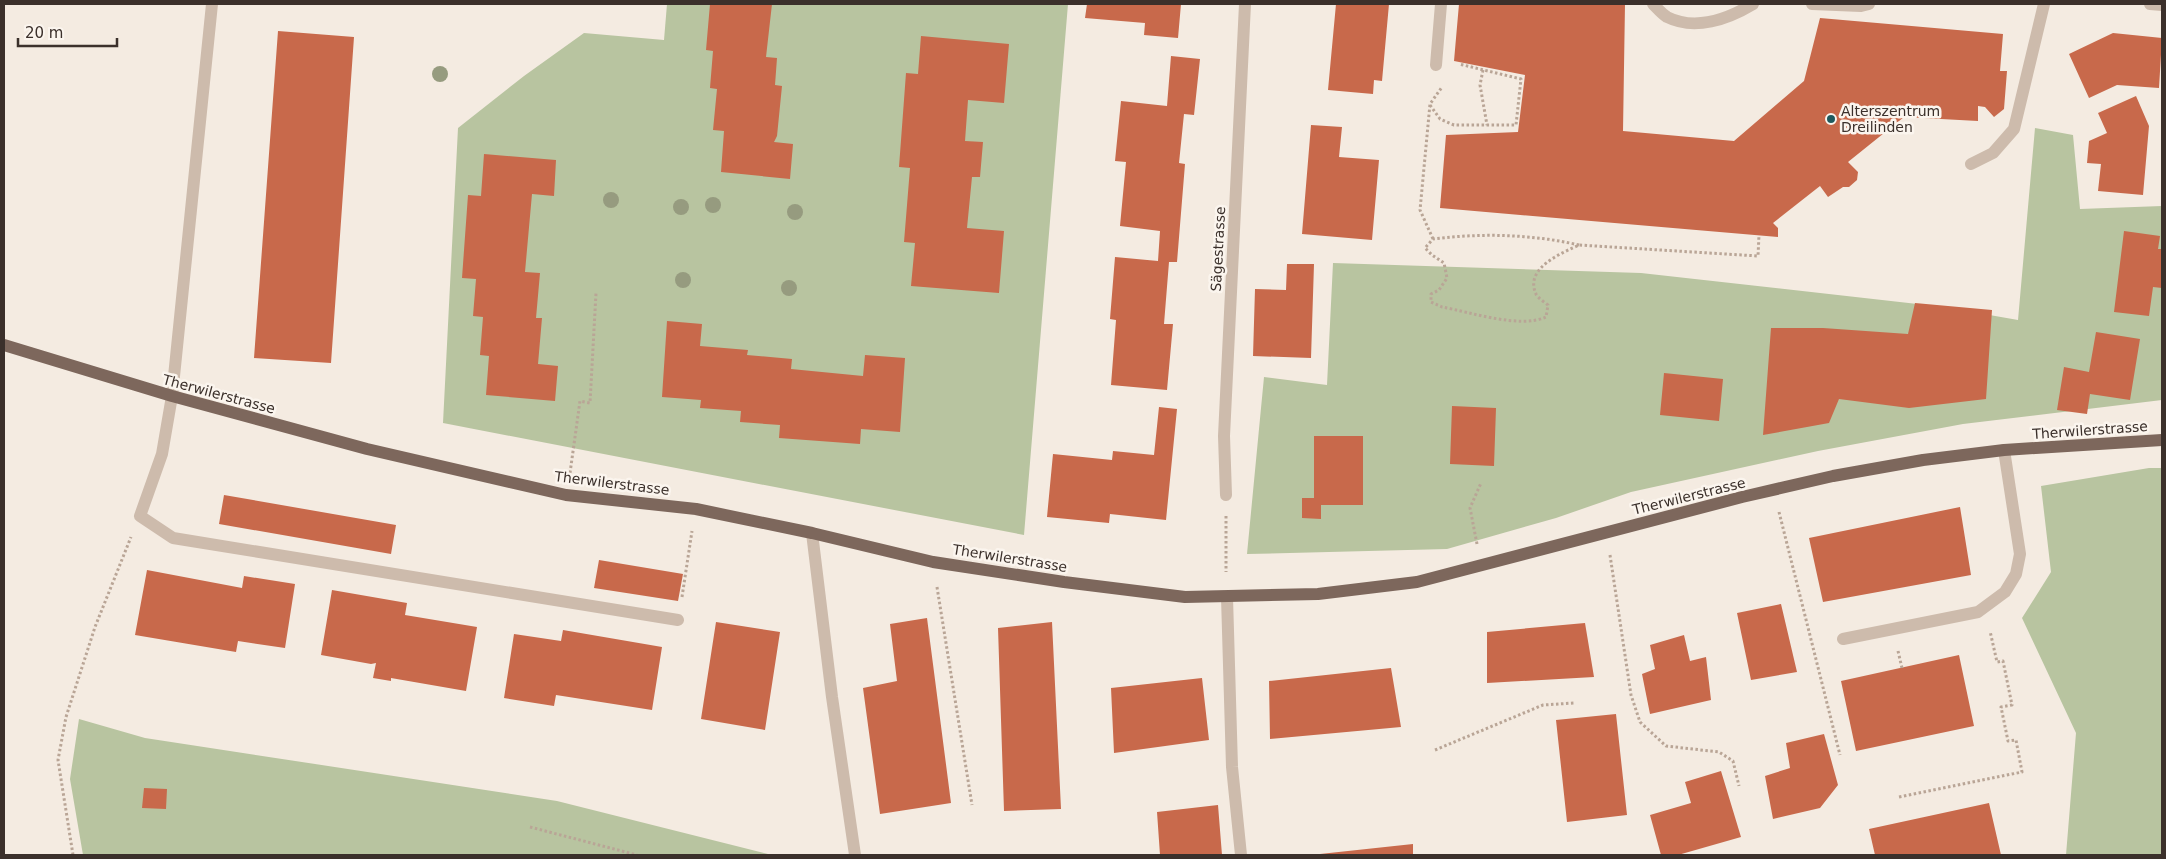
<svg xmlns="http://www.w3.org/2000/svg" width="2166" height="859" viewBox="0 0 2166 859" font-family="'DejaVu Sans',sans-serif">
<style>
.green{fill:#b8c4a0}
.building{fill:#c8694b}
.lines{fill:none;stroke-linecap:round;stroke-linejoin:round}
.path{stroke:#b9a596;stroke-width:3;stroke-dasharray:2.5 2.5;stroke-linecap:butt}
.minor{stroke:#cdbbac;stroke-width:12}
.major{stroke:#7d675c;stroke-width:12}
.tree{fill:#969b7f}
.poi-dot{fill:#1f5a5e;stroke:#fbf5ee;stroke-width:2}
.labels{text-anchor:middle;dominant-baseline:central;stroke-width:5;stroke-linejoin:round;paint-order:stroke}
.poi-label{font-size:14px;fill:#3b302b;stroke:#fbf5ee;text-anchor:start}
.street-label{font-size:14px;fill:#3b302b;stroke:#fbf5ee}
</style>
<rect width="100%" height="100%" fill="#f4ebe1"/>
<path class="green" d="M667,4H1068L1024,535L443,423L458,128L524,76L584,33L664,40Z
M2035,128L2073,135L2080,209L2162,206V400L1963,424L1818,451L1631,492L1556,518L1447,549L1247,554L1264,377L1327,385L1333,263L1641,273L1944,307L2018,320Z
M2149,468H2162V855H2066L2076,733L2022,618L2051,572L2041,486Z
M79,719L145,738L557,801L772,855H83L70,779Z"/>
<path class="building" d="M710,4H772L766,57L777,58L775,85L782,86L777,136L774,142L793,144L790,179L721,172L724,131L713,130L717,89L710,88L713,51L706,50Z
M1087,4H1181L1178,38L1144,35L1145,23L1085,18Z
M1336,4H1389L1382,81L1374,80L1373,94L1328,90Z
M1459,4H1625L1623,131L1734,141L1804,81L1820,18L2003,34L2000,71H2007L2004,109L1994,117L1985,107L1978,106V121L1904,117L1848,162L1858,172L1857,180L1849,187H1843L1828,197L1820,186L1773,223L1778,228V237L1440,208L1446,135L1518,132L1525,75L1454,61Z
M278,31L354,37L331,363L254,358Z
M2113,33L2162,38L2159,88L2117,85L2089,98L2069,54Z
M921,36L1009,44L1004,103L968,100L965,141L983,142L980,177H972L967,228L1004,231L999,293L911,286L915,243L904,242L910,168L899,167L906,73L918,74Z
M1171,56L1200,59L1194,115L1184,114L1179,163L1185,164L1177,262H1169L1164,324H1173L1167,390L1111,385L1116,320L1110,319L1115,257L1158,261L1160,231L1120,226L1126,162L1115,161L1121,101L1167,106Z
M2136,96L2149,126L2143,195L2098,191L2101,164L2087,163L2089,141L2107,133L2098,113Z
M1311,125L1342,127L1339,157L1379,160L1372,240L1302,234Z
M484,154L556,160L554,196L532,194L525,272L540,273L536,318H542L538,364L558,366L555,401L486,395L489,356L480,355L483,317L473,316L476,279L462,278L468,195L481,196Z
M2124,231L2160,236L2158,249H2162V288L2153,287L2149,316L2114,312Z
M1287,264H1314L1311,358L1253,356L1255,289L1286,290Z
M1915,303L1992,310L1986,399L1909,408L1839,399L1829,423L1763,435L1771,328H1823L1908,334Z
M667,321L702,324L700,346L748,350L747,355L792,359L791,369L863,376L865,355L905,358L900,432L861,429L860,444L779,438L780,425L740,422L741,411L700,408L701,400L662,397Z
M2096,332L2140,339L2130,400L2090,394L2087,414L2057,410L2064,367L2089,372Z
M1664,373L1723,379L1719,421L1660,415Z
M1452,406L1496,408L1494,466L1450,464Z
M1159,407L1177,409L1166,520L1110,514L1109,523L1047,517L1053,454L1112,460L1113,451L1154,455Z
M1314,436H1363V505H1321V519L1302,518V498H1314Z
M224,495L396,525L391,554L219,524Z
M1960,507L1971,575L1823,602L1809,538Z
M599,560L683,574L678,601L594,588Z
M147,570L242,588L244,576L295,584L285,648L238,641L236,652L135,635Z
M332,590L407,603L405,615L477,627L466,691L391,678V681L373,678L376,663L371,664L321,655Z
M1781,604L1797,672L1751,680L1737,613Z
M927,618L951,803L880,814L863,688L897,681L890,624Z
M716,622L780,632L765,730L701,719Z
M1052,622L1061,809L1004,811L998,628Z
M1585,623L1594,677L1487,683V632Z
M563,630L662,647L652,710L556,695L554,706L504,698L514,634L561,641Z
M1684,635L1690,661L1706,657L1711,700L1650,714L1642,674L1655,669L1650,645Z
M1959,655L1974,726L1856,751L1841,681Z
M1391,668L1401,727L1270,739L1269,681Z
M1202,678L1209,740L1114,753L1111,688Z
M1616,714L1627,815L1567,822L1556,720Z
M1824,734L1838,785L1820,808L1773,819L1765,776L1790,768L1786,743Z
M1721,771L1741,837L1678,855H1661L1650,815L1691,803L1685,782Z
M144,788L167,789L166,809L142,808Z
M1989,803L2001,855H1875L1869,829Z
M1218,805L1222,855H1160L1157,812Z
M1413,844V855H1320V854Z"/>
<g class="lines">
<path class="path" d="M1483,70L1480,85L1487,125
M1430,105L1440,119L1454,125H1516L1521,79L1459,64
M1433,239L1420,210L1430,104L1442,87
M1579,245C1531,234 1481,233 1433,239L1425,248L1432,255L1444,263L1447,278L1439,290L1431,294V302L1442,307C1470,312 1520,329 1546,317L1548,305C1544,302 1538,298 1536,294C1524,268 1562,253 1579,245L1758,256L1759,235
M570,473L580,401L590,403L596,293
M1779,512L1840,755
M1226,516V572
M1477,544L1470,508L1481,483
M1610,555L1631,695L1640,722L1666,746L1719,752L1733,761L1739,786
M937,587L972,805
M682,597L692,531
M1898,651L1902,668
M1435,750L1543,705L1574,703
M1899,797L2022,772L2016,740L2008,741L2001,707L2012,705L2003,661L1997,662L1990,631
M530,827L637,855
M73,855L58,760L66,717L95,627L131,537"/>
<path class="minor" d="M212,4L172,396L162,454L140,516L173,538L678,620
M1653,4C1657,8 1662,14 1667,17C1695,31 1728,19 1753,4
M1812,4L1861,6L1869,4
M2150,4L2162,5
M1436,65L1441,4
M1971,164L1993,153L2014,129L2044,4
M1226,495L1224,436L1245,4
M812,533L832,697L855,855
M1227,597L1232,767L1241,855
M1843,639L1978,612L2005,592L2016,574L2020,554L2004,450"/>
<path class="major" d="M4,345L172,396L367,449L566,495L696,509L812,533L933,562L1064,582L1185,597L1318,594L1417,582L1742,497L1833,476L1923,460L2004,450L2162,440"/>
</g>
<g class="tree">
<circle cx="440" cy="74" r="8"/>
<circle cx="611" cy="200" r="8"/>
<circle cx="713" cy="205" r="8"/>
<circle cx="681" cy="207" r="8"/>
<circle cx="795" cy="212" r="8"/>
<circle cx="683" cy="280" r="8"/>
<circle cx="789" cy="288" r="8"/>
</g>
<circle class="poi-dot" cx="1831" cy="119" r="5"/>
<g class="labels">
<g class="poi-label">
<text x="1841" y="111">Alterszentrum<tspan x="1841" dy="16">Dreilinden</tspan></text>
</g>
<g class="street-label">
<text transform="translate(1218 249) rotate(-87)">Sägestrasse</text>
<text transform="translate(219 394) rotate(15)">Therwilerstrasse</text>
<text transform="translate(2090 430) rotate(-4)">Therwilerstrasse</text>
<text transform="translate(612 483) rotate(7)">Therwilerstrasse</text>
<text transform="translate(1689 496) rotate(-14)">Therwilerstrasse</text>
<text transform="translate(1010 558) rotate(9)">Therwilerstrasse</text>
</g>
</g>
<rect width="2166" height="859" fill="none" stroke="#3b302b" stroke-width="10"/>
<path d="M18 38v8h99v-8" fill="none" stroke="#3b302b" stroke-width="2.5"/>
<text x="25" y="38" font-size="15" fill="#3b302b" stroke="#fbf5ee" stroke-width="4" paint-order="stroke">20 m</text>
</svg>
